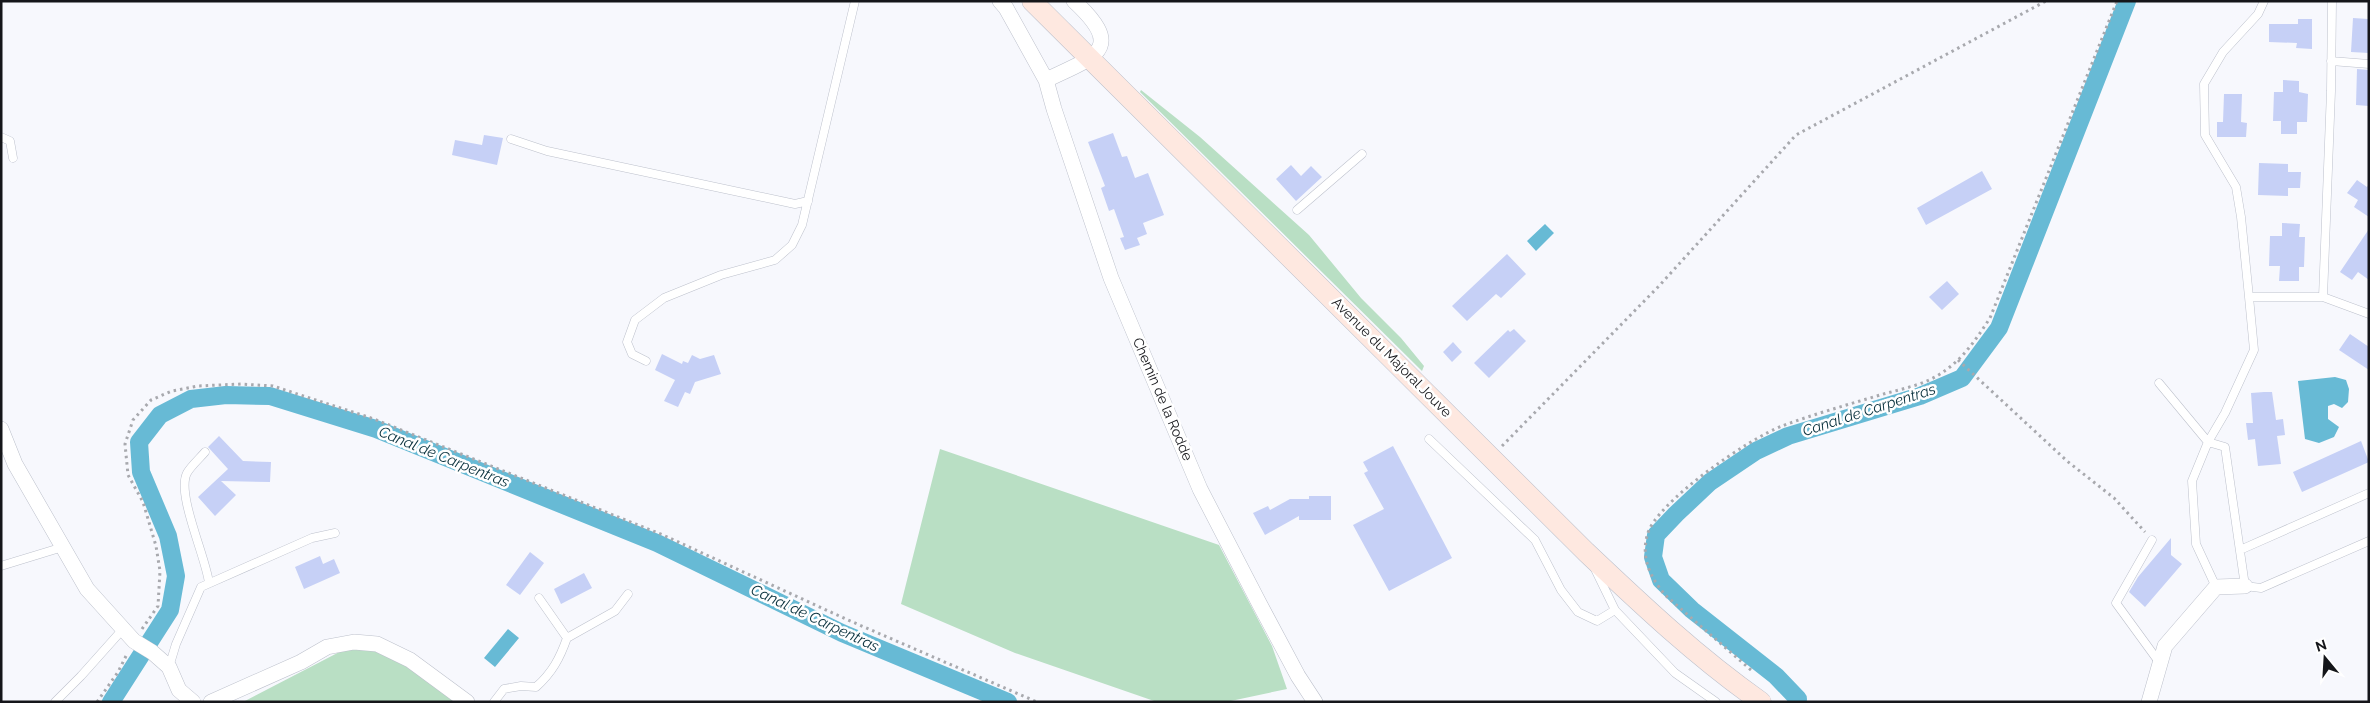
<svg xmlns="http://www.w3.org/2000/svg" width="2370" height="703" viewBox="0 0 2370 703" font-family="Raleway,sans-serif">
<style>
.green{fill:#b9dfc4}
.water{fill:#67bad5}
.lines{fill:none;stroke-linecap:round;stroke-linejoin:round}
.canal{stroke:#67bad5;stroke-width:18}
.building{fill:#c6d0f6}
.service-casing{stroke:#bdc1cc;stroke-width:9}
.minor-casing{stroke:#bdc1cc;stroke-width:16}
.secondary-casing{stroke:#bdc1cc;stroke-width:21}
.path{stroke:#a8a9ae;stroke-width:3;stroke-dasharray:2.5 4;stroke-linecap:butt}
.service{stroke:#fff;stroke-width:8}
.minor{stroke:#fff;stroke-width:15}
.secondary{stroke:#fee8e0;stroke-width:20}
.labels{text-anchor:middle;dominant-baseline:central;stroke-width:5;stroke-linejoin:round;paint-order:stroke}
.street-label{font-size:14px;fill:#15161a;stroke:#fff}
.water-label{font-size:15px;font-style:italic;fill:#09313d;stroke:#fff}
</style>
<rect width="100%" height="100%" fill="#f7f8fd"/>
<path class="green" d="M1141,90L1200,137L1309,235L1361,298L1401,338L1424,366L1422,371L1140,92Z
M940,449L1219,545L1272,646L1287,689L1226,702H1157L1015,653L901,604Z
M349,647L376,649L404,663L455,702H243Z"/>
<path class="water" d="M1545,224L1554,233L1536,251L1527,241Z
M2335,377L2346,380L2349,389L2348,402L2342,408L2334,404L2328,406V419L2339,427L2334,437L2319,443L2305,439L2298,381Z
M508,629L519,638L495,667L484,658Z"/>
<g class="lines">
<path class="canal" d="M1798,699L1776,676L1692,610L1661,580L1653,557L1656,535L1676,514L1710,482L1756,451L1788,436L1920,396L1962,378L1999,328L2127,1
M111,702L170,610L176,576L168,536L141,472L139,442L160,415L191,399L226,395L270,396L376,429L657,543L842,633L1008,702"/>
</g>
<path class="building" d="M2353,18L2368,19L2369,53L2351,52Z
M2298,19H2312V49L2296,48L2297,43L2269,42V24H2298Z
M2357,69L2369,70V106L2356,105Z
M2283,80L2299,81V92L2308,94L2307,122H2297V134H2281V121H2273L2274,92H2283Z
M2224,94H2242L2241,122L2247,123L2246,137H2217V122H2223Z
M1113,133L1122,157L1127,156L1135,178L1148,173L1164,215L1143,223L1147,234L1137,238L1140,245L1125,250L1120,238L1124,237L1114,209L1109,211L1101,188L1105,186L1088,142Z
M484,135L503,138L497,165L452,155L455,140L482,145Z
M2259,163L2288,164V172H2301L2300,188H2288V196L2258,195Z
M1291,165L1301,176L1311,166L1322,177L1296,201L1276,179Z
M1982,171L1992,189L1926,225L1917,208Z
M2357,180L2367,187L2369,184V217L2354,207L2358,200L2347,193Z
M2282,223L2300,224L2299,237H2305L2304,267H2299V281H2279L2280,266H2269L2270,236H2282Z
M2369,229V280L2358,272L2352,280L2340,272Z
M1507,254L1526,274L1501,298L1496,294L1467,321L1452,306Z
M1947,281L1959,294L1942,310L1929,297Z
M1514,329L1526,341L1489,378L1474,363L1508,330L1510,332Z
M2350,334L2369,347V370L2339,350Z
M1453,342L1462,352L1452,362L1443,352Z
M662,354L682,364L683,361L688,363L692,355L700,359L714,355L721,374L695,382L690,394L685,392L678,407L664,401L675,380L655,370Z
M2264,392H2272L2276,420L2283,419L2285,435L2277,436L2281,464L2258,466L2255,439L2248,440L2246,423H2253L2251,393Z
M219,436L243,461L271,462L270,482L221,481L236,495L215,516L198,497L228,469L208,447Z
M2361,441L2369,462L2302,492L2293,472Z
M1393,446L1452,558L1389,591L1353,525L1384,509L1364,473L1368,471L1363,462Z
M1309,496H1331V520H1299V516L1265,535L1253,513L1268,506L1270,510L1290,499H1309Z
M2171,538V555L2182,564L2145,607L2129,592L2138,577Z
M530,552L544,563L520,595L506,585Z
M320,556L323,564L334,559L340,573L304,589L295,567Z
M584,573L592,588L561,604L554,589Z"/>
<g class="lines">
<g class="service-casing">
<path id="service" d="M2331,61L2369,64
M1,137L10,141L13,158
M511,139L547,151L795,204L808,201
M1297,210L1362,154
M2249,297L2241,217L2236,187L2205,135L2204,84L2223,52L2258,14L2264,1
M2323,297L2331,91L2332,1
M646,361L632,354L627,342L635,320L664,298L721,275L775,260L792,245L802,225L855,1
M2159,383L2208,442L2225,447L2245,586L2261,588L2369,541
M1429,439L1535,540L1561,590L1578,612L1597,621L1615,610
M205,452C199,459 191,466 187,473C176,494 206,557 209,583
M2152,540L2116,603L2159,662
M2240,550L2369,493
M1,566L63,547
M1595,569L1615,610L1675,673L1716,702
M2216,587L2196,544L2192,481L2208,442L2225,413L2254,350L2249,297H2323L2369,314
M539,598L567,638
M169,667L176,644L201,587L312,538L335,533
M55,702L81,676L123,629
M494,702L504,689L521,686L536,687C552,673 560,658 567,638L615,611L628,594"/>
</g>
<g class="minor-casing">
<path id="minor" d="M1000,1L1006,8L1046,80L1054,109L1111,278L1200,489L1259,603L1298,676L1315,702
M1046,80C1094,57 1127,50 1074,1
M1,429L15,464L87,589L134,641L152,652L169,667L179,690L193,702
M211,702L301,662L327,647L354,642L377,644L410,660L467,702
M2149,702L2165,646L2216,587L2245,586"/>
</g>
<g class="secondary-casing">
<path id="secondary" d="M1032,1L1586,552C1642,605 1697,657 1761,702"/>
</g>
<path class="path" d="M1958,360L2067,461L2114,498L2145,532
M1502,446L1659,286L1796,135L2046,1
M142,629L158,606L160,571L156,546L143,502L128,475L125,444L133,420L151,400L172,391L198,386L241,384L273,386L374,419L663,535L848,620L1037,702
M1751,670L1665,595C1651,578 1641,559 1647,536C1654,503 1750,438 1782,426C1814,414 1847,405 1880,395C1901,389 1925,385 1943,372C1963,359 1977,338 1990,318L2117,1
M97,702L118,672L127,654"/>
<use href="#service" class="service"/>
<use href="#minor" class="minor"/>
<use href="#secondary" class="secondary"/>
</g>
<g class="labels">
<g class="street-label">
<text transform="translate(1392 357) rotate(45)">Avenue du Majoral Jouve</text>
<text transform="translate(1163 399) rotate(67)">Chemin de la Rodde</text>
</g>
<g class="water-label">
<text transform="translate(1869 410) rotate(-18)">Canal de Carpentras</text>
<text transform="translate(444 457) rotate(22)">Canal de Carpentras</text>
<text transform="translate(815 618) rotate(25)">Canal de Carpentras</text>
</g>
</g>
<rect width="2370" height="703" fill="none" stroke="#15161a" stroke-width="5"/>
<g transform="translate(2325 658) rotate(342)" stroke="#ffffff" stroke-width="4" paint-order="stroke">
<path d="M0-4L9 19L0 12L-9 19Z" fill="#15161a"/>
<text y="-8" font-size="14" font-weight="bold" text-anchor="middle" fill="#15161a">N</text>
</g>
</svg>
